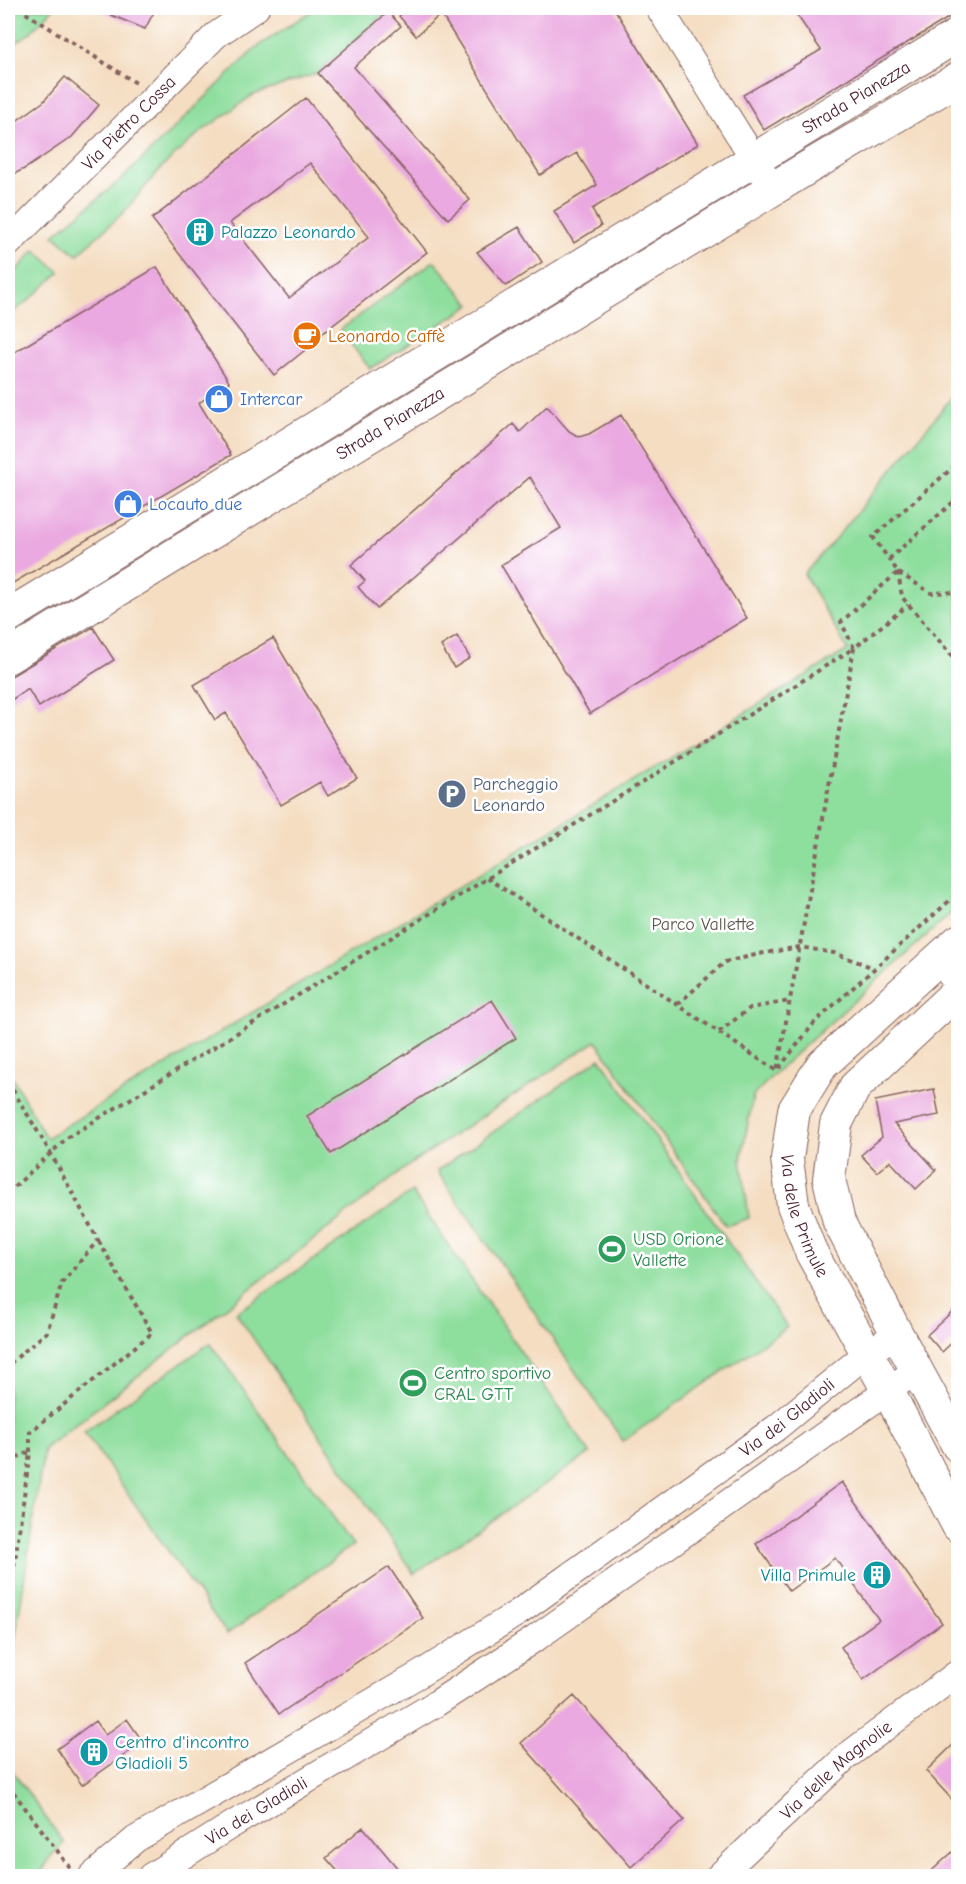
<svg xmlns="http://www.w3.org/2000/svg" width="966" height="1884" viewBox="0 0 966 1884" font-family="'Comic Neue',sans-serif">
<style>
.green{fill:#8ede9e;stroke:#6c7e64;stroke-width:1.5}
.building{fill:#eaa9e0;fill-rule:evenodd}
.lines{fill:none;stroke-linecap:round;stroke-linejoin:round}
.minor-casing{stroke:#866260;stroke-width:28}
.tertiary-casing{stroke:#866260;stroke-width:34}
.secondary-casing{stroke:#866260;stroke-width:35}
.path{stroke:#866260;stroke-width:4;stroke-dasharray:4.5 4.5;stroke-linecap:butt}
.minor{stroke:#fff;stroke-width:26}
.tertiary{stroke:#fff;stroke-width:32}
.secondary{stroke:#fff;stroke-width:33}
.labels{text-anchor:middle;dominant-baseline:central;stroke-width:5;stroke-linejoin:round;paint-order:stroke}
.street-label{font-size:18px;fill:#4a1f2b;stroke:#fff}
.culture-label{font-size:18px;fill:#0d838f;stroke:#fff;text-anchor:start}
.food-label{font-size:18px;fill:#c56008;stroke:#fff;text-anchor:start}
.shop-label{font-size:18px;fill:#366cbe;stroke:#fff;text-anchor:start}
.service-label{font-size:18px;fill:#4e5e75;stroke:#fff;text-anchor:start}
.park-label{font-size:18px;fill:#5e584e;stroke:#fff}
.leisure-label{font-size:18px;fill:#27864d;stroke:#fff;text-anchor:start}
</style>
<rect width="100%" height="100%" fill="#fff"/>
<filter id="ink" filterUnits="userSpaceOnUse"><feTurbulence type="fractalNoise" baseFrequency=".0167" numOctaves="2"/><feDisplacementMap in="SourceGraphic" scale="12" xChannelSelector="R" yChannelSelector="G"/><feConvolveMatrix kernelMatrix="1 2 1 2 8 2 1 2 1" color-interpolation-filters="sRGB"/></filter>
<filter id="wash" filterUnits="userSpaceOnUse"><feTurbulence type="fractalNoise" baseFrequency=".008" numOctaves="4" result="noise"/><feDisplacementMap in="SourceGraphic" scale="24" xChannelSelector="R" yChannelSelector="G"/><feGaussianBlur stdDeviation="1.35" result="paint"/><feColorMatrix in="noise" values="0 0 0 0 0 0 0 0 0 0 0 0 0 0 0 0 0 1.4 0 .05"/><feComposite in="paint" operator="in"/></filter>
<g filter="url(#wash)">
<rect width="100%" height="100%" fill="#f4ddc1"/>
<path class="green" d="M8,8H54L31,32L8,49Z
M316,8H392L318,73L253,95L198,134L162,167L123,213L77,255L54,235L124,177L258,46Z
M35,250L60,272L28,301L8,316V280Z
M434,261L471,305L370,369L340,330Z
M958,390V907L777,1071L753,1096L741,1159L749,1218L726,1226L596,1041L412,1163L44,1449L8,1686V1070L46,1138L848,650L804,574L841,532Z
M600,1058L787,1327L623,1441L437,1171Z
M412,1192L590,1453L414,1574L236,1313Z
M210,1343L353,1545L227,1634L84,1432Z
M8,1765L64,1843L51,1856L39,1876H8Z"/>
<g id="blocks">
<path class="building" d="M94,8H156L145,29Z
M408,8H614L698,144L592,209L601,226L574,243L554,211L597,185L577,153L540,175L441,14L416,36L399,16Z
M792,8H958V12L764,130L743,95L821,50Z
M388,12L401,26L354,67L470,200L448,219L318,73Z
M65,77L99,105L72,137L26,168L8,177V127L43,102Z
M306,98L427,252L319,336L320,338L274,375L152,219ZM310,163L369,237L289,298L230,223Z
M519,227L542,262L506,286L477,252Z
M157,267L229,382L199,403L231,455L8,586V356Z
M547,406L569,431L579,437L589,434L621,415L747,618L590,714L501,565L561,528L530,477L377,609L358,587L365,581L351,565L513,424L520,432Z
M93,627L114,660L39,707L28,689L8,702V678Z
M457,636L470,658L454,668L441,646Z
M273,638L357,778L328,796L320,782L281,805L226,713L215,720L194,685Z
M492,1000L516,1038L331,1154L307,1116Z
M934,1089L939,1115L894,1124L936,1170L916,1189L890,1161L877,1172L861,1155L882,1137L875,1101Z
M958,1306V1337L942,1352L927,1335Z
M842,1482L942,1623L863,1680L841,1647L879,1620L835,1558L789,1591L756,1544Z
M389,1567L423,1618L279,1714L245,1663Z
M574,1696L684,1820L631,1867L521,1743Z
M127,1719L143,1742L82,1785L57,1749L95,1721L105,1735Z
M958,1740V1806L926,1771Z
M363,1827L404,1876H342L326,1858Z
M958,1847V1876H926Z"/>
</g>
</g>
<g filter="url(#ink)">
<use href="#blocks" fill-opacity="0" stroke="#866260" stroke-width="1.5"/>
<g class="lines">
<g class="minor-casing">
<g id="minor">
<path d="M659,8L764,175"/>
<path id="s1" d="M8,244L216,35L256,8"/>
<path d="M937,960L958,983"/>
<path id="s2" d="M92,1876L136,1839L420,1674L519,1612L776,1428L866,1354L897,1334"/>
<path id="s3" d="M151,1876L230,1826L437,1703L536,1638L917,1370"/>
<path id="s4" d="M719,1876L847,1756L958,1673"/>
</g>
</g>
<g class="tertiary-casing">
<g id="tertiary">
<path id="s5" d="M958,941L822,1065L794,1110L787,1159L793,1205L811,1252L888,1391L958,1526"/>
<path d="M958,991L855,1087L836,1124L829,1179L839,1222L897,1334L958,1446"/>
</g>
</g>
<g class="secondary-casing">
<g id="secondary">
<path id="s6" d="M8,616L958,35"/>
<path id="s7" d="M8,657L807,168L958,79"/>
</g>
</g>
<path class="path" d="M18,8L136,83
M889,559L958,498
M898,572L902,597L958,663
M899,573L931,593L958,592
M487,878L777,1071L854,648L908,605
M678,1004L725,962L764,953L800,947L834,953L874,968
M719,1032L750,1008L790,1001
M779,1068L815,1022L958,893
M8,1082L50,1152L98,1240L62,1283L47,1332L8,1365
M8,1193L67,1138L640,784L854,648L841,622L898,572L873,537L958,463
M30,1452V1432L152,1333L98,1240
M8,1461L30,1452L8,1611
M8,1785L71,1869"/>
<use href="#minor" class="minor"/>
<use href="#tertiary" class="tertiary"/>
<use href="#secondary" class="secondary"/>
</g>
</g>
<defs>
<g id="building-disc" transform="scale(1.5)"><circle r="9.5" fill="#0f9aa8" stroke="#fff"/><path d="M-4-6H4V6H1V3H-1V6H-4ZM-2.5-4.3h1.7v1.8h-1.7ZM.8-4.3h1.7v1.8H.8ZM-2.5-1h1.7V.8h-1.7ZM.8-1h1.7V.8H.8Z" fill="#fff"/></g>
<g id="cafe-disc" transform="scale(1.5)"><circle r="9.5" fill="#e8710a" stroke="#fff"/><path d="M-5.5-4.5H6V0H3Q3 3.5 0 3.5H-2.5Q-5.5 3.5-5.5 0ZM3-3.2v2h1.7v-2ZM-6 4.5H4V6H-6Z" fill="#fff"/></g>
<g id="shop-disc" transform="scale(1.5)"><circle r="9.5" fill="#3f7fe0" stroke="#fff"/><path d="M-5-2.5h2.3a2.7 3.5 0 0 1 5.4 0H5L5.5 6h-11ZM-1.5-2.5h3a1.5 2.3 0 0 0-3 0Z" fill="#fff"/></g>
<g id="parking-disc" transform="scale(1.5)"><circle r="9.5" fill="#5c6f8a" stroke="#fff"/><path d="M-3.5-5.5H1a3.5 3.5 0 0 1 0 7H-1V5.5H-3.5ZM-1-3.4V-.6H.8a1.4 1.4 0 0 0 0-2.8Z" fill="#fff"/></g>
<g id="stadium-disc" transform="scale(1.5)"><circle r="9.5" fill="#2e9e5b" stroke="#fff"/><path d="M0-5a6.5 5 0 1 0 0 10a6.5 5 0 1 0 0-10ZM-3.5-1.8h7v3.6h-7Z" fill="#fff"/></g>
</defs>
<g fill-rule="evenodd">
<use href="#building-disc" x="200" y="232"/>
<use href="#cafe-disc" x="307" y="336"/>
<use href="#shop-disc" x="219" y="399"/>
<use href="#shop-disc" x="128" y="504"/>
<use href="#parking-disc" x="452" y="794"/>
<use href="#stadium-disc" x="612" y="1249"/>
<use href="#stadium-disc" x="413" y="1383"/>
<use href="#building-disc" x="877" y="1575"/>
<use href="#building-disc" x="94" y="1752"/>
</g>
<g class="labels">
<g class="street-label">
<text stroke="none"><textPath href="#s6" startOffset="994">Strada Pianezza</textPath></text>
<text stroke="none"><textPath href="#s1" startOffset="171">Via Pietro Cossa</textPath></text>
<text stroke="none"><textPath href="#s7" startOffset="448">Strada Pianezza</textPath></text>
<text stroke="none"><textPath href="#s5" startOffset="346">Via delle Primule</textPath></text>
<text stroke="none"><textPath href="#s2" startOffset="834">Via dei Gladioli</textPath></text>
<text stroke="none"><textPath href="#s4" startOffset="158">Via delle Magnolie</textPath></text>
<text stroke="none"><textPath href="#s3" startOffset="124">Via dei Gladioli</textPath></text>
</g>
<g class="culture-label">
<text x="221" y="232">Palazzo Leonardo</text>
<text x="856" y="1575" text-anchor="end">Villa Primule</text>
<text x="115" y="1742">Centro d'incontro<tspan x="115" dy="21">Gladioli 5</tspan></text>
</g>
<g class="food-label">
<text x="328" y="336">Leonardo Caffè</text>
</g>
<g class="shop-label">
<text x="240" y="399">Intercar</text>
<text x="149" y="504">Locauto due</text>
</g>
<g class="service-label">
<text x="473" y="784">Parcheggio<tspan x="473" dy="21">Leonardo</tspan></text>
</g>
<g class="park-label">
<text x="703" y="924">Parco Vallette</text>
</g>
<g class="leisure-label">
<text x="633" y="1239">USD Orione<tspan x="633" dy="21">Vallette</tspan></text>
<text x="434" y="1373">Centro sportivo<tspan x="434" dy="21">CRAL GTT</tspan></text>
</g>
</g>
<rect width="966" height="1884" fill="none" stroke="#fff" stroke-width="30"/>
</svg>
